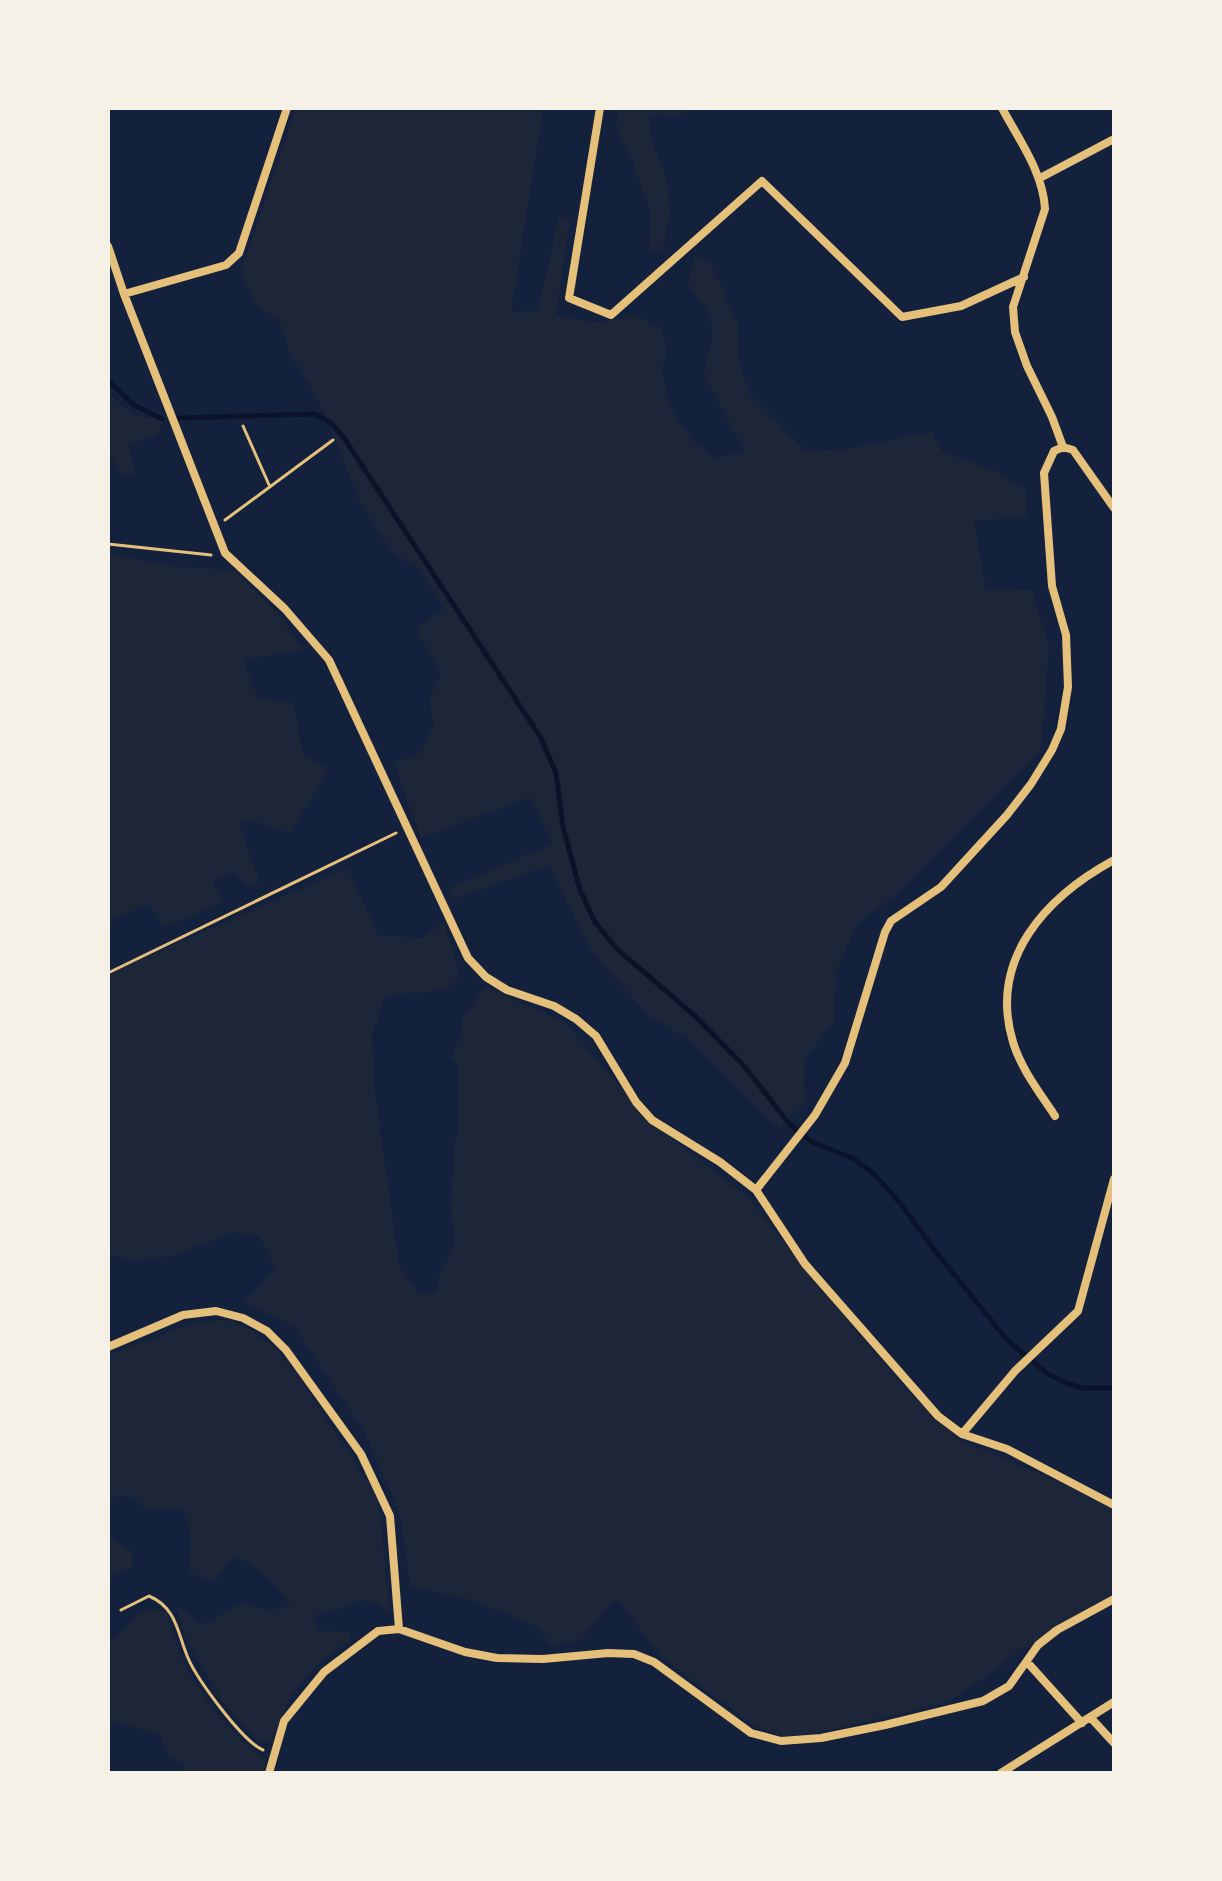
<svg xmlns="http://www.w3.org/2000/svg" width="1222" height="1881" viewBox="0 0 1222 1881" font-family="Raleway,sans-serif">
<style>
.green{fill:#1d2539}
.lines{fill:none;stroke-linecap:round;stroke-linejoin:round}
.stream{stroke:#0b132b;stroke-width:5}
.path{stroke:#e5c07b;stroke-width:3}
.minor{stroke:#e5c07b;stroke-width:8}
</style>
<rect width="100%" height="100%" fill="#14213d"/>
<path class="green" d="M296,108H539L542,116L511,312L538,311L559,217L570,218L556,314C587,324 601,325 633,315L661,328L667,349L662,369L669,405L692,440L713,458L745,452L704,374C716,327 719,324 688,284L695,257L711,264L738,325L739,364L750,394L806,451L847,449L932,432L942,452L989,468L1027,490V518L974,520L986,589L1032,590L1049,645L1041,749L894,896L857,924L836,972L834,1022L804,1060L805,1103L779,1128L692,1041L651,1018L590,950L549,865L455,899L449,888L552,844L530,797L421,838L394,763L421,752L434,724L429,699L441,675L416,628L444,609L420,569L395,554L378,532L359,499L317,396L291,356L280,322L256,304L241,273Z
M619,108H699L675,116L649,115L651,139L667,180L670,215L662,250H649L651,212L631,158L616,129Z
M108,393L133,415L163,420L157,435L129,445L135,474L124,477L108,450Z
M108,554L181,567L234,570L276,612L305,650L243,659L257,697L294,704L303,754L329,769L290,833L255,822L238,821L259,880L250,889L233,871L213,881L222,903L164,927L149,904L108,922Z
M348,868L378,935L423,938L444,922L460,977L444,990L385,996L372,1037L375,1091L399,1265L419,1295L437,1291L438,1278L455,1243L451,1202L455,1138L458,1132V1063L451,1059L461,1033L462,1016C471,1011 477,996 485,987L565,1022L650,1122L749,1198L812,1278L898,1380L957,1439L1114,1505V1599L1038,1645L1020,1648L1002,1665L949,1702L817,1733L781,1736L755,1726L659,1655L618,1600L610,1605L581,1640L551,1646L538,1627L468,1599L410,1586L400,1513L364,1431L294,1326L244,1302L276,1268L259,1236L232,1232L173,1256L130,1261L108,1253V974Z
M226,1320L249,1329L270,1344L295,1371L378,1498L390,1613L377,1604L360,1600C346,1610 333,1609 317,1614L315,1622L321,1631L350,1632V1640L309,1672L290,1698L270,1743L254,1738L221,1699L186,1640L177,1606L204,1625L244,1602C260,1611 274,1611 291,1605C276,1584 259,1566 235,1556L215,1581L189,1573L191,1533L181,1507L147,1511L133,1497L117,1496L108,1500V1355L197,1322Z
M108,1533L132,1553V1567L108,1579Z
M151,1608L167,1612C176,1665 222,1731 267,1761L263,1773H185L183,1763L168,1755L159,1734L108,1720V1644L138,1613Z"/>
<g class="lines">
<path class="stream" d="M108,380L134,405L162,419
M178,418L315,414L331,423L344,438L541,738L556,773L563,827L580,890L595,922L617,949L695,1016L745,1067L790,1125L812,1142L852,1158L873,1173L900,1203L936,1252L1007,1340L1048,1374L1066,1383L1082,1388H1114"/>
<path class="path" d="M243,426L270,487
M225,520L333,440
M108,544L211,555
M108,973L396,833
M121,1610L149,1596C177,1608 177,1632 188,1658C197,1679 242,1741 263,1750"/>
<path class="minor" d="M600,108L569,298L611,315L762,181L902,317L961,306L1024,277
M1002,108C1019,140 1043,172 1045,209L1013,307L1015,332L1027,366L1052,417L1063,447
M1040,178L1114,139
M108,246L124,294L225,553L285,609L329,660L468,958L486,977L507,990L554,1006L576,1019L596,1036L636,1102L652,1120L720,1162L756,1190L805,1264L938,1416L962,1434L1007,1449L1114,1505
M124,294L226,265L239,253L287,108
M1055,1116C1040,1093 1021,1069 1013,1042C988,959 1046,897 1114,860
M756,1190L815,1115L845,1063L885,932L891,921L941,887L1007,815L1031,784L1052,750L1061,729L1068,687L1066,635L1052,586L1044,473L1054,451L1063,447L1073,450L1114,508
M108,1347L183,1315L216,1311L243,1318L267,1331L286,1350L361,1454L390,1516L399,1629
M962,1434L1015,1371L1078,1311L1114,1179
M1027,1662L1082,1723
M1090,1717L1114,1743
M269,1773L284,1721L324,1672L378,1631L399,1629L465,1652L497,1658L543,1659L608,1653L634,1654L654,1662L751,1733L781,1741L821,1738L885,1725L983,1701L1009,1686L1038,1645L1057,1630L1114,1599
M1001,1773L1114,1702"/>
</g>
<rect width="1222" height="1881" fill="none" stroke="#f6f1e7" stroke-width="220"/>
</svg>
